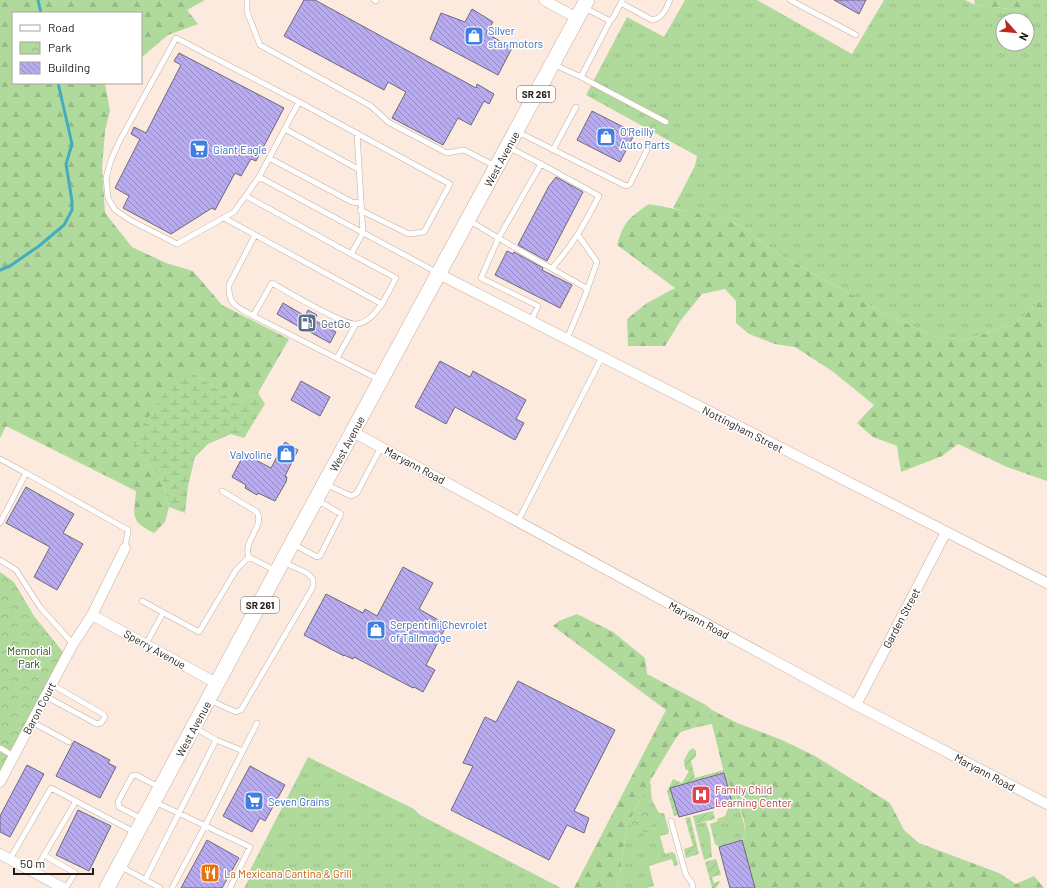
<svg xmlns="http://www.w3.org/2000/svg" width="1047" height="888" viewBox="0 0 1047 888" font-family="Barlow,sans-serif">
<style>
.grass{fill:url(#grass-tufts);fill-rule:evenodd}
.forest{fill:url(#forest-firs)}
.wetland{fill:url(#wetland-marsh)}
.park{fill:url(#park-crowns)}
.garden{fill:url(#garden-furrows)}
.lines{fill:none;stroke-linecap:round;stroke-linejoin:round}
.stream{stroke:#43adbe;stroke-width:3}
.building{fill:url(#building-back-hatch);stroke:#6c697d}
.lane-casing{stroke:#c3ada0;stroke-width:6}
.street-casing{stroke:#c3ada0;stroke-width:11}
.primary-casing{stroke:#c3ada0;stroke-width:16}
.lane{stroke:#fff;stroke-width:5}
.street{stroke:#fff;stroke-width:10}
.primary{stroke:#fff;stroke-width:15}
.labels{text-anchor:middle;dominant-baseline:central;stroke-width:3;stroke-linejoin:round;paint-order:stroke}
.shield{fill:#fff;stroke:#665f5d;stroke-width:1}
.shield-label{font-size:10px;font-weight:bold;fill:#241b17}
.shop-label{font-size:11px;fill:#366cbe;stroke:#fff;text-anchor:start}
.street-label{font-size:11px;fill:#241b17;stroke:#fff}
.service-label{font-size:11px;fill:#4e5e75;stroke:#fff;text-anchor:start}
.park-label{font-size:11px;fill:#224905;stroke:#fff}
.health-label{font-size:11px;fill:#be3a42;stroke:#fff;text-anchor:start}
.food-label{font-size:11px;fill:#c56008;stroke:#fff;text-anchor:start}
</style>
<defs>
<pattern id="grass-tufts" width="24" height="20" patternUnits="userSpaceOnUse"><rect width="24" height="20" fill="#b0da9c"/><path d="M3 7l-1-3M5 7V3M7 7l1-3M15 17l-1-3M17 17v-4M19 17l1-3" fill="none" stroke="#97ba86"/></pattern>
<pattern id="forest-firs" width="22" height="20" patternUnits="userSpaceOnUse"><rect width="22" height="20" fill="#b0da9c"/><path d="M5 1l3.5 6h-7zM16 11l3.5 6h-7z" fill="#97ba86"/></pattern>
<pattern id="wetland-marsh" width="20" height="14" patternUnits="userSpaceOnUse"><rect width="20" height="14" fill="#b0da9c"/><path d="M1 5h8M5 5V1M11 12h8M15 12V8" fill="none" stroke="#97ba86"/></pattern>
<pattern id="park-crowns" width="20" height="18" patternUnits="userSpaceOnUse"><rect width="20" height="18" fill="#b0da9c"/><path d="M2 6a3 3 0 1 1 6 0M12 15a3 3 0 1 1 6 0" fill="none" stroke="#97ba86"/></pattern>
<pattern id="garden-furrows" width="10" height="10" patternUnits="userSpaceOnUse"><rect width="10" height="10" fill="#b0da9c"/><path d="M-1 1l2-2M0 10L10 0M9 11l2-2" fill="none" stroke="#97ba86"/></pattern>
<pattern id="building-back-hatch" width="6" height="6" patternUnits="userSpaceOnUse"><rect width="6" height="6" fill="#b8abf1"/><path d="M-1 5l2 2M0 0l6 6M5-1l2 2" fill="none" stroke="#958ac2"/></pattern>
</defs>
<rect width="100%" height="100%" fill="#fdeadf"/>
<path class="grass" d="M685,0H757L852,54L884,0H965L975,5L1020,10L1027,0H1047V295L1016,323L965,340L933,336L884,313L780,255L737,224L673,208L695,166L697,156L586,95L627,17L664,37ZM1003,20H1027V44H1003Z
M706,705L712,710V724L693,728Z
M308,757L414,809L420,815L561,888H244L251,875L248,874Z
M724,773C736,797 743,811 746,838L719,847L715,844L710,824L718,821L717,819L725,816L730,804L732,802Z
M650,781L652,800L659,813H664L669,831L668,834L660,836L665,854L672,852L675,854L678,865L674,866L672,859L649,866L654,886L646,888H615L619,879L627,825Z
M706,822L710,835L712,857L704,860L695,824Z"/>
<path class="forest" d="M0,0H205L187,10L198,24L168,35L142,57L141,56V13H13V83H105L110,111L105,131L102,168L105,213L132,247L166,263L193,271L222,305L289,339L258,393L236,404L216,388L190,371L134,442L149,465L163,481L169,507L165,522L154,533C129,521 134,515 136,491L6,426L0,438Z
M974,0H1027L1020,10L975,5Z
M649,204L696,213L737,224L780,255L884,313L933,336L965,340L1016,323L1047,295V481L1007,467L958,444L942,456L901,472L897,446L873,437L857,423L874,405L832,371L795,347L775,344L749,334L736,323V301L725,289L702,294L681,320L665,346H628L627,319L647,303L675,288L617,245C624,221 629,218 649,204Z
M577,614L613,632L645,658L647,674L706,705L693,728L681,732L676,738L650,781L627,825L619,879L615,888H574L666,710L553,626L559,621Z
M712,710L735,722L782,740L815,756L890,803L904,830L919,843L999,873L1016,884L1034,876L1044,888H755L742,840L746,838L744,820L738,801L724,773L712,724Z"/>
<path class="wetland" d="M190,371L216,388L236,404L258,393L265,404L244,438L231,434L208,444L195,457L188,486L185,513L169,507L163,481L149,465L133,442L172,379Z"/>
<path class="park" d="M0,572L14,582L34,616L63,652L0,773Z
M637,807L655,816L647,833L629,825Z"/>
<path class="garden" d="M693,748L696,751V756L691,761L695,778L724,770V773L670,788L678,815L674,816L667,791L673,779L682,783L689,771L685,769L684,760L689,751Z
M713,811L715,819L695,824L693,816Z
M690,817L699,854L686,858L684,849L693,846L685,818Z
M716,859L721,875L712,877L714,883L720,881V882L716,888H712L705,862Z"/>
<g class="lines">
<path class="stream" d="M38,0L41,13
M0,270L10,266L39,246L64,225L72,210V201L66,164L72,144L58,83"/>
</g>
<path class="building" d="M304,0H315L476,88L477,84L494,94L489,104L484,101L471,125L458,118L443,145L392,118L406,92L388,82L384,90L284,36Z
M834,0H866L859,14Z
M472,9L493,22L486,33L512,48L498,75L430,39L441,13L465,22Z
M179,53L284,108L256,161L251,159L241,176L235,173L215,210L212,208L171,234L123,208L129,196L115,188L140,139L131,134L134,127L146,133L181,65L174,61Z
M592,111L635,133L620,162L577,140Z
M556,177L583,192L547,261L518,245L549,186Z
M507,251L513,254L514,252L543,268L542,270L572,285L560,308L495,275Z
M283,303L305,316L308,310L317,315L314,320L336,332L330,343L308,331V332L277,314Z
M440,361L470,377L473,371L526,400L516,419L524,423L515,440L455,407L446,424L415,407Z
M301,381L330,397L320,416L291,400Z
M285,442L298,450L285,476L287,477L286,482L275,501L258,493L257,495L245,488L246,485L232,477L244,454L271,468Z
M26,487L74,514L63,533L83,544L57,590L34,577L50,547L6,523Z
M403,567L433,583L419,609L447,625L426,665L435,670L423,692L414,687L413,688L354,657L353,659L344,655V656L304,635L326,594L363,613L365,609L377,616Z
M518,681L615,730L574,811L589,818L584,833L567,825L549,860L451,810L473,766L463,763L485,717L496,722Z
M74,741L110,760L108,763L116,767L100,798L56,776Z
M27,765L44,774L10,837L0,832V816Z
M250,766L285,785L265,821L260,818L252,832L223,816Z
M724,773L732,803L679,817L670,788Z
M78,810L111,826L89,871L56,855Z
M207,840L239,858L222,888H181Z
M742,840L755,888H730L726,874L719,847Z"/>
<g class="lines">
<g class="lane-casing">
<path id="lane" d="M247,0V12L260,45L371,106L388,122L447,153L464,150L495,166
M374,0L376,1
M790,0L856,35
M621,3L652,20C663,18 666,9 670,0
M585,8L610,21L613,18L622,1
M176,38L299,102L259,177L234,212L177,244L130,220L115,210L108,198L106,178L111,160L119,142Z
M553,64L581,77L610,21
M581,77L666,122
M299,102L450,184L424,232L409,234L360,210
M285,129L358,169
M518,132L626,186L630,184L647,150
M508,147L541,164L498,239L481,278L538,306L531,321
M553,150L576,107
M269,158L352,202L360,203
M541,164L599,196C585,223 573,245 552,268
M259,177L438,273
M246,196L351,254
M224,218L382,304L396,278L351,254L363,233L357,133
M469,220C508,245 548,266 588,289
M253,316C237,306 228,306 229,285L255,235
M567,339L586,293L597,262L578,235
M337,358L356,324
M380,380L253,316L272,283C286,291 343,325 356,324C368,323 375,313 382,304
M0,459L26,473
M325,484L351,496L357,493L381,447
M222,491L257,512C265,527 242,541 249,557L276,571
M518,521L602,357
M0,523L26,473L128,530L125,548
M293,544L317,557L320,556L341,514L317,500
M0,560L16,570L40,607L73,644
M142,601L199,632L236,570L249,557
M146,644L163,613
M45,696L97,724L101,723L105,717L103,714L51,684
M209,700L236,712L241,710L313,587V579L307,573L283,562
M32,722L69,742
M195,728L216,740L243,751
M0,748L14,756
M155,802L250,847L230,888
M142,819L119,807L118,802L132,776L136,775L159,787
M671,821L686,875L692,883L693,888
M44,855L75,873L66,888
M10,859L51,788L136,833
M120,866L160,888
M34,872L76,801
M145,880L216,740
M172,888L205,826L257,723"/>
</g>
<g class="street-casing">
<path id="street" d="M544,0L577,18
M439,274L1047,583
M353,432L856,705L1047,804
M92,615L218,684
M856,705L946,532
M0,782L73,644L92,615L125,548
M0,854L63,888"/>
</g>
<g class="primary-casing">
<g id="primary">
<path id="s1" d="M107,888L282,562L587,0"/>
</g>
</g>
<use href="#lane" class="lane"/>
<use href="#street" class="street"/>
<use href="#primary" class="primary"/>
</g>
<defs>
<g id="shop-square" transform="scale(1)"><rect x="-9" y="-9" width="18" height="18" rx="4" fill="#3f7fe0" stroke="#fff"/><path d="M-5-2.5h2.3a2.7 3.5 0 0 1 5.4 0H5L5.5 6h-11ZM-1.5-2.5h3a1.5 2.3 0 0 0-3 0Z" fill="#fff"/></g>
<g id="supermarket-square" transform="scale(1)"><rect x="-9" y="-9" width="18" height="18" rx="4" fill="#3f7fe0" stroke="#fff"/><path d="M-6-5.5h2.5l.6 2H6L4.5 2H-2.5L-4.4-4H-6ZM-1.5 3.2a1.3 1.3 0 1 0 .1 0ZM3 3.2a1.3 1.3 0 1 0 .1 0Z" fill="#fff"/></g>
<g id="fuel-square" transform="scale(1)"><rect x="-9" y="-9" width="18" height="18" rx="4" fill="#5c6f8a" stroke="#fff"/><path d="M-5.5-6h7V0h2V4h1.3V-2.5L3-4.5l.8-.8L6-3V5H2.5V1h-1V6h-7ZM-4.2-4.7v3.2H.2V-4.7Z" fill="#fff"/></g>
<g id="hospital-square" transform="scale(1)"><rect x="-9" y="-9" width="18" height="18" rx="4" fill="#e0444e" stroke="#fff"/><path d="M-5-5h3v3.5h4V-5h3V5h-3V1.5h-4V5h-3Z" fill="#fff"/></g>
<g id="restaurant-square" transform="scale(1)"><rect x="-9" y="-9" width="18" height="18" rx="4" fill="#e8710a" stroke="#fff"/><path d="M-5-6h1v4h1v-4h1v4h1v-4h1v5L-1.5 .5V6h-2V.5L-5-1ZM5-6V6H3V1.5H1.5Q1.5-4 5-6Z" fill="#fff"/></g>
</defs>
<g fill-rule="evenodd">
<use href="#shop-square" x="474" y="36"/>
<use href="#shop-square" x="606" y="137"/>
<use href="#supermarket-square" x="199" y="149"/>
<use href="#fuel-square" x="307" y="323"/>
<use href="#shop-square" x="286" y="454"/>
<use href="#shop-square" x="376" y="630"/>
<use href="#hospital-square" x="701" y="795"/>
<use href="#supermarket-square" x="254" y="801"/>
<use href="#restaurant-square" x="210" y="873"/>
</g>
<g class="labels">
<g class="shield">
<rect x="517" y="86" width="38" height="16" rx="3"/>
<rect x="241" y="597" width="38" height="16" rx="3"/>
</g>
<g class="shield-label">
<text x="536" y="94">SR 261</text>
<text x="260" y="605">SR 261</text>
</g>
<g class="shop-label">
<text x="488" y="30">Silver<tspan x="488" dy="13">star motors</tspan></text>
<text x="620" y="131">O'Reilly<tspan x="620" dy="13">Auto Parts</tspan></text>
<text x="213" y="149">Giant Eagle</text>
<text x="272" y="454" text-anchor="end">Valvoline</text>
<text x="390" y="624">Serpentini Chevrolet<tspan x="390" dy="13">of Tallmadge</tspan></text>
<text x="268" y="801">Seven Grains</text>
</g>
<g class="street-label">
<text stroke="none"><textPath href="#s1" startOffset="829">West Avenue</textPath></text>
<text transform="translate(743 429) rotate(27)">Nottingham Street</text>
<text stroke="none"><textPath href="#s1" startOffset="505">West Avenue</textPath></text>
<text transform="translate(415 465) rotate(28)">Maryann Road</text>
<text transform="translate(901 618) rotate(-62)">Garden Street</text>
<text transform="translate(699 620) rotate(28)">Maryann Road</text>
<text transform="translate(155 649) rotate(29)">Sperry Avenue</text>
<text transform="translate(39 708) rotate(-62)">Baron Court</text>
<text stroke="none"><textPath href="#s1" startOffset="181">West Avenue</textPath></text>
<text transform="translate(985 772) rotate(28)">Maryann Road</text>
</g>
<g class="service-label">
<text x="321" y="323">GetGo</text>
</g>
<g class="park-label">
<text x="29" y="650">Memorial<tspan x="29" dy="13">Park</tspan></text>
</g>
<g class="health-label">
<text x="715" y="789">Family Child<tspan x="715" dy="13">Learning Center</tspan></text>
</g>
<g class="food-label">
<text x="224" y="873">La Mexicana Cantina &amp; Grill</text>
</g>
</g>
<rect x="12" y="12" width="130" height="72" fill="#ffffff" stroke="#a7a4a2"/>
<rect x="20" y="25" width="20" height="6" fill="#ffffff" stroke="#a7a4a2"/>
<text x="48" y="32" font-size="12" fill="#241b17">Road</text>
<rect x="20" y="42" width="20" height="12" fill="url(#park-crowns)" stroke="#a7a4a2"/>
<text x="48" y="52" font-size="12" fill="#241b17">Park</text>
<rect x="20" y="62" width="20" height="12" fill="url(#building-back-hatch)" stroke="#a7a4a2"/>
<text x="48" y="72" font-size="12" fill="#241b17">Building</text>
<g transform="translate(1015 32) rotate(117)"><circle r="19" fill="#ffffff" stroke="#a7a4a2"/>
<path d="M0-3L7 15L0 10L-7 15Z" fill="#b92b1e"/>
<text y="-6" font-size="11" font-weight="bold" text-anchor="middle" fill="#241b17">N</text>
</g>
<path d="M14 868v6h79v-6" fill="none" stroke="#241b17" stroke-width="2"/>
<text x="20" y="868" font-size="12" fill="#241b17" stroke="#ffffff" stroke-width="3" paint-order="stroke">50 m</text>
</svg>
